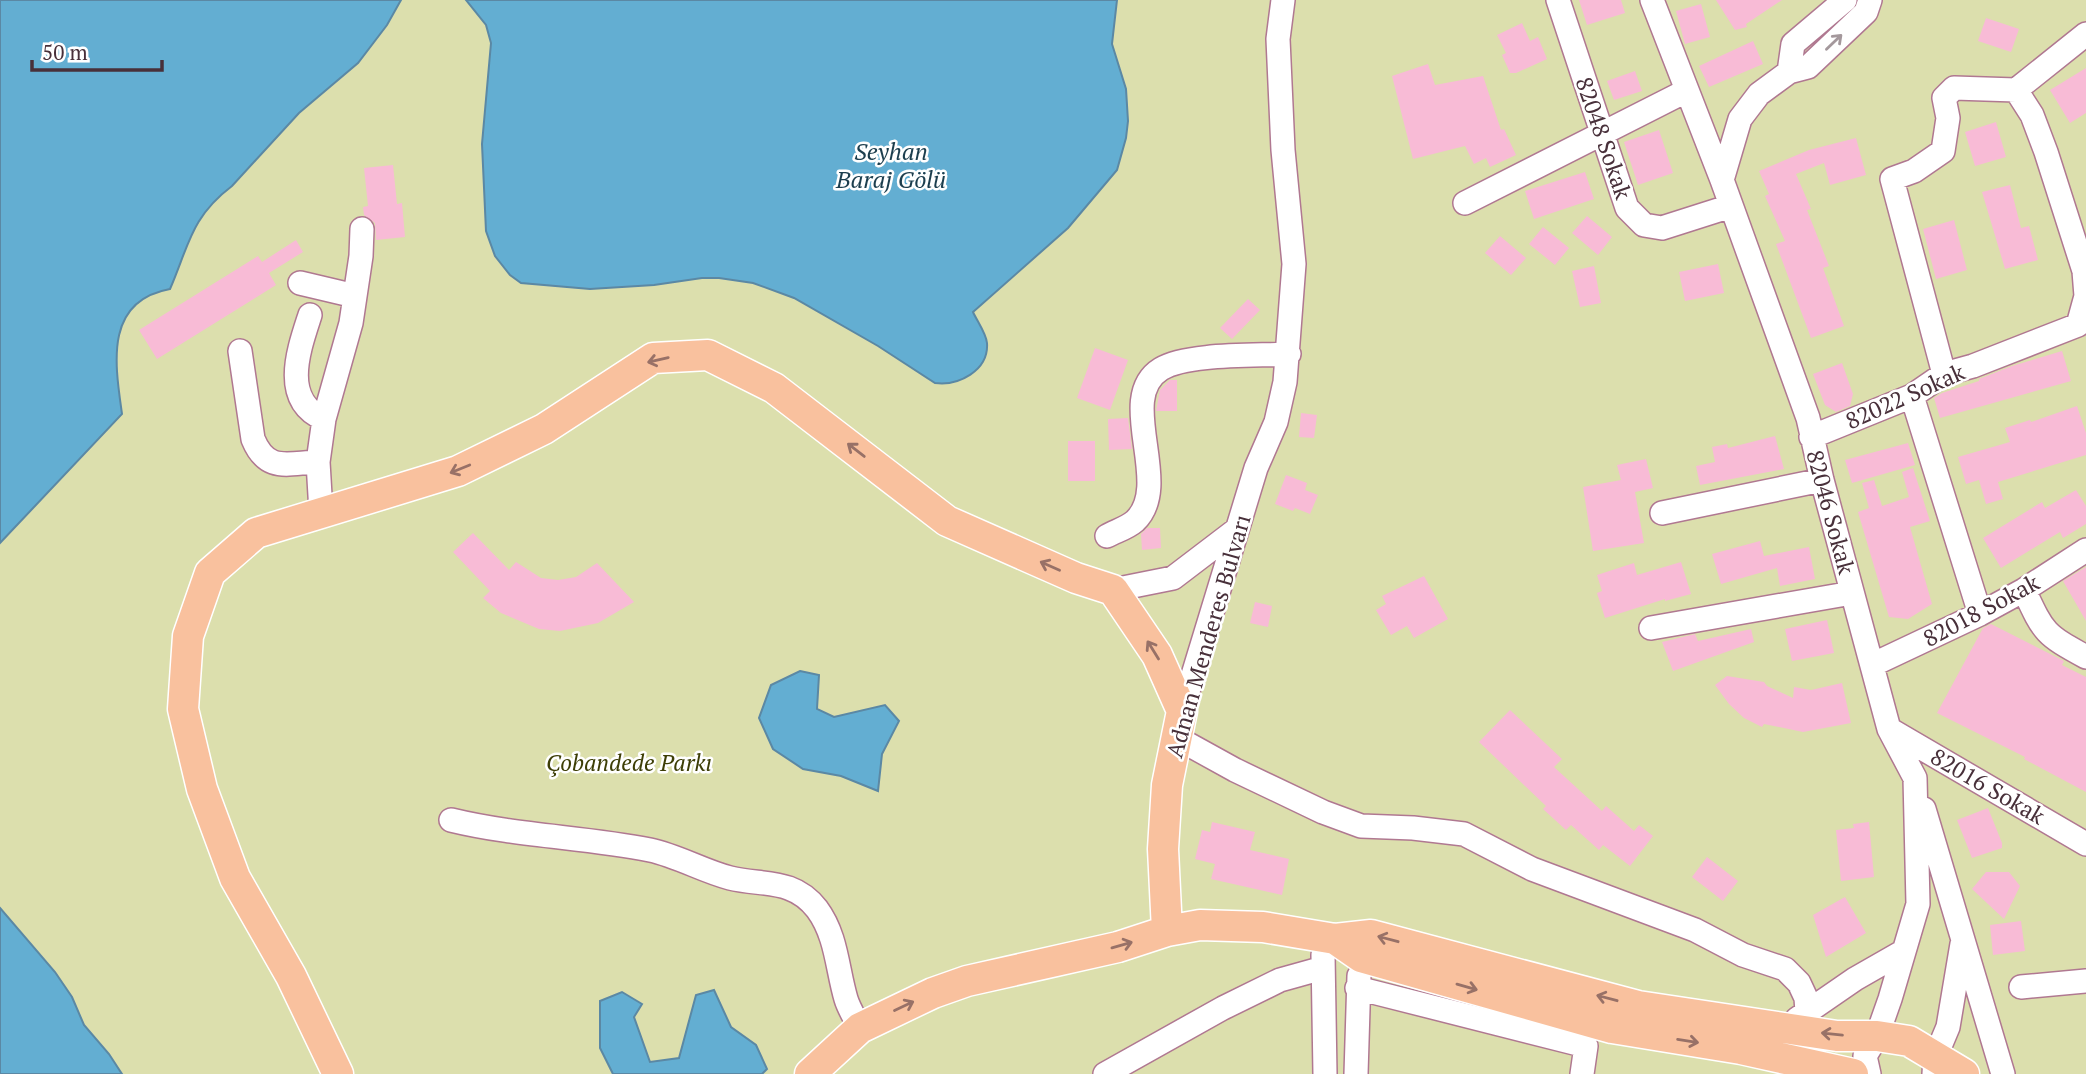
<svg xmlns="http://www.w3.org/2000/svg" width="2086" height="1074" viewBox="0 0 2086 1074" font-family="'PT Serif',serif">
<style>
.green{fill:#dcdfad}
.water{fill:#63aed2;stroke:#5b88a4;stroke-width:2}
.building{fill:#f8bbd6}
.lines{fill:none;stroke-linecap:round;stroke-linejoin:round}
.minor-casing{stroke:#b07891;stroke-width:26}
.major-casing{stroke:#fff;stroke-width:33}
.minor{stroke:#fff;stroke-width:23}
.major{stroke:#f9c19e;stroke-width:30}
.oneway{stroke:#a4989c}
.oneway2{stroke:#987167}
.labels{text-anchor:middle;dominant-baseline:central;stroke-width:5;stroke-linejoin:round;paint-order:stroke}
.street-label{font-size:23px;fill:#48303a;stroke:#fff}
.park-label{font-size:23px;font-style:italic;fill:#3d3e06;stroke:#fff}
.water-label{font-size:24px;font-style:italic;fill:#1c3e4e;stroke:#fff}
</style>
<rect width="100%" height="100%" fill="#fbe2ec"/>
<path class="green" d="M0,0H2086V1074H0Z"/>
<path class="water" d="M0,0H401L387,25L358,63L299,113L232,186C191,217 189,245 170,289C104,301 115,364 122,414L0,543Z
M466,0H1117L1112,44L1126,89L1128,121L1126,138L1117,170L1068,228L973,312C977,321 986,333 987,343C989,371 958,386 935,383L878,346L794,298L753,283L719,278H702L654,285L590,289L521,283L510,275L495,256L486,231L482,144L491,43L486,25Z
M800,671L819,675L817,709L834,717L885,705L899,721L882,754L878,791L841,776L803,769L773,749L759,718L771,685Z
M0,908L55,972L72,997L84,1025L109,1054L122,1074H0Z
M714,990L731,1027L756,1045L767,1069L762,1074H613L600,1048V1001L622,992L642,1004L634,1017L650,1062L679,1058L696,995Z"/>
<path class="building" d="M1579,0H1621L1625,13L1587,25Z
M1716,0H1782L1746,24L1747,27L1735,30Z
M1701,4L1710,37L1685,44L1676,11Z
M1986,18L2019,29L2011,52L1978,41Z
M1522,23L1530,41L1538,37L1547,59L1516,73H1510L1502,55L1506,53L1497,35Z
M1753,41L1763,64L1709,87L1699,66Z
M1428,64L1435,85L1483,76L1501,130L1504,129L1516,155L1490,167L1486,158L1474,164L1465,146L1413,159L1392,76Z
M2086,68V113L2070,123L2050,90Z
M1635,71L1642,91L1614,100L1607,81Z
M1996,122L2006,157L1975,166L1965,132Z
M1659,130L1673,173L1638,185L1624,142Z
M1856,138L1866,175L1830,185L1824,163L1796,174L1811,209L1807,210L1829,266L1823,268L1844,326L1811,338L1776,244L1785,241L1765,196L1769,194L1759,171L1809,150Z
M393,165L397,204L402,203L405,237L376,240L375,223L364,215L363,207L368,206L364,168Z
M1585,172L1594,199L1534,219L1525,191Z
M2010,185L2021,228L2029,226L2038,260L2005,269L1982,192Z
M1587,216L1612,237L1598,255L1572,233Z
M1954,220L1967,270L1936,279L1923,229Z
M1543,227L1569,248L1555,265L1529,244Z
M1500,236L1526,258L1511,275L1485,253Z
M296,240L303,252L269,273L276,285L157,359L139,330L258,256L262,262Z
M1718,264L1724,293L1685,301L1679,272Z
M1594,266L1601,303L1580,307L1572,271Z
M1248,299L1260,310L1232,339L1220,328Z
M1095,348L1128,360L1110,410L1077,398Z
M2062,351L2071,381L1940,418L1934,398L1942,393L1979,381V379L2012,366Z
M1842,363L1853,394L1850,406L1836,412L1825,405L1813,374Z
M1170,380H1177V411H1156L1160,390Z
M2077,406L2086,433V455L1998,482L2003,499L1986,504L1979,480L1966,484L1958,457L2010,442L2005,428L2030,420L2031,422Z
M1301,413L1317,415L1314,438L1299,437Z
M1128,418L1132,449L1109,450L1108,419Z
M1775,436L1784,469L1700,485L1696,466L1715,462L1712,447L1727,444L1728,448Z
M1068,441H1095V481H1068Z
M1908,443L1915,465L1852,483L1845,460Z
M1646,459L1653,488L1635,492L1644,543L1593,551L1583,487L1621,480L1617,465Z
M1913,468L1930,521L1910,527L1932,604L1908,619L1889,617L1858,512L1869,508L1862,483L1874,480L1882,506L1909,497L1902,472Z
M1286,475L1307,483L1305,490L1318,495L1310,514L1295,508L1293,511L1275,504Z
M2076,490L2086,506V524L2063,538L2060,532L2001,568L1983,538L2042,502L2045,508Z
M1147,528H1160L1161,548L1142,550L1141,534Z
M473,533L509,570L516,562L541,578L558,580L576,577L597,563L634,602L598,623L560,631L539,629L501,613L483,598L490,591L453,552Z
M1760,541L1764,556L1809,547L1815,579L1780,586L1777,568L1721,584L1712,554Z
M1681,562L1691,594L1665,601V599L1605,618L1597,593L1602,591L1597,575L1634,563L1637,575Z
M2086,567V621L2063,581Z
M1424,576L1448,619L1414,638L1407,626L1391,635L1376,610L1386,604L1382,596Z
M1255,602L1272,606L1268,627L1250,623Z
M1827,620L1834,653L1792,661L1785,629Z
M1991,624L2064,661L2062,665L2086,677V792L2024,759L2025,757L1937,713L1983,628Z
M1751,629L1754,642L1673,671L1662,642L1695,634L1698,641Z
M1727,676L1764,682L1767,686L1793,698L1794,687L1811,690L1842,683L1851,723L1803,732L1764,724L1762,727L1744,718L1729,704L1715,685Z
M1510,710L1562,759L1554,767L1602,811L1606,806L1634,831L1639,825L1653,836L1630,866L1603,845L1599,850L1571,825L1566,830L1543,809L1546,806L1479,742Z
M1988,808L2002,843V848L1972,858L1957,820Z
M1212,822L1255,832L1250,850L1289,859L1282,895L1211,879L1215,864L1195,859L1202,830L1210,832Z
M1869,822L1874,877L1841,881L1836,830L1854,828L1853,824Z
M1707,857L1738,881L1723,901L1692,877Z
M1986,872H2009L2020,886L2004,919L1972,889Z
M1845,897L1866,933L1826,957L1813,915Z
M2021,921L2025,951L1993,955L1990,925Z"/>
<g class="lines">
<g class="minor-casing">
<path id="minor" d="M1558,0L1627,208L1644,225L1662,228L1731,206
M1652,0L1722,180L1808,418L1822,480L1889,729L1915,778L1918,904L1890,999L1877,1036L1865,1056L1869,1074
M1789,72L1793,44L1845,0
M2016,90L2086,34
M1722,180L1740,119L1759,94L1789,72L1808,67L1866,12L1870,0
M1465,203L1686,91
M300,283L355,296
M310,315C299,349 280,400 324,419
M240,351L253,439C267,473 287,463 318,462
M1944,374L1892,179L1914,171L1943,151L1948,118L1944,98L1954,88L2016,90
M1912,396L1980,614
M1811,437L1912,396L1944,374L1973,366L2078,325L2086,296L2084,271L2046,152L2032,115L2016,90
M321,512L318,462L324,419L351,323L361,256L362,229
M1662,513L1822,480
M1107,536C1116,531 1127,528 1135,521C1174,484 1114,398 1161,369C1187,353 1257,356 1289,354
M1113,590L1173,578L1236,530
M2024,590C2044,633 2044,634 2086,657
M1651,628L1852,593
M1872,665L1980,614L2024,590L2086,550
M1182,711L1256,468L1276,422L1285,382L1294,264L1283,150L1278,39L1283,0
M1889,729L2086,844
M1177,738L1235,770L1323,812L1361,826L1413,828L1464,834L1532,869L1695,930L1743,955L1785,969L1799,983L1806,998L1807,1012
M1924,809L2003,1074
M451,820C517,836 584,837 650,850C678,856 703,871 730,878C763,886 793,878 817,909C837,936 837,969 846,999C849,1009 855,1018 860,1028
M1323,955L1325,1074
M2021,987L2086,981
M1357,988L1586,1046L1582,1074
M1797,1019L1855,979L1904,951
M1105,1074L1223,1008L1280,980L1323,968
M1356,1074L1359,976
M1934,1074L1935,1058L1948,1027L1962,944"/>
</g>
<g class="major-casing">
<path id="major" d="M1335,939L1361,957L1612,1028L1741,1049L1853,1074
M338,1074L291,976L235,878L202,789L183,709L188,636L210,573L256,533L458,471L544,429L653,358L708,355L774,388L947,521L1076,578L1113,590L1157,655L1182,711L1167,785L1163,849L1167,931
M810,1074L860,1028L933,993L967,981L1118,947L1167,931L1200,925L1263,927L1335,939L1371,935L1638,1006L1837,1036H1877L1909,1041L1964,1074"/>
</g>
<use href="#minor" class="minor"/>
<use href="#major" class="major"/>
</g>
<defs><path id="oneway-shaft" d="M-6 0H5M1.5-3L5.5 0L1.5 3" fill="none" stroke-width="1.6" stroke-linecap="round" stroke-linejoin="round" transform="scale(1.75)"/></defs>
<use class="oneway" href="#oneway-shaft" transform="translate(1834 42) rotate(-44)"/>
<g class="oneway2">
<use href="#oneway-shaft" transform="translate(658 360) rotate(167)"/>
<use href="#oneway-shaft" transform="translate(856 450) rotate(-142)"/>
<use href="#oneway-shaft" transform="translate(460 469) rotate(158)"/>
<use href="#oneway-shaft" transform="translate(1050 566) rotate(-156)"/>
<use href="#oneway-shaft" transform="translate(1153 650) rotate(-122)"/>
<use href="#oneway-shaft" transform="translate(1388 939) rotate(-165)"/>
<use href="#oneway-shaft" transform="translate(1122 945) rotate(-16)"/>
<use href="#oneway-shaft" transform="translate(1467 987) rotate(16)"/>
<use href="#oneway-shaft" transform="translate(1607 998) rotate(-165)"/>
<use href="#oneway-shaft" transform="translate(904 1006) rotate(-25)"/>
<use href="#oneway-shaft" transform="translate(1832 1034) rotate(-174)"/>
<use href="#oneway-shaft" transform="translate(1688 1041) rotate(9)"/>
</g>
<g class="labels">
<g class="street-label">
<text transform="translate(1604 138) rotate(71)">82048 Sokak</text>
<text transform="translate(1905 396) rotate(-24)">82022 Sokak</text>
<text transform="translate(1831 512) rotate(75)">82046 Sokak</text>
<text transform="translate(1981 610) rotate(-28)">82018 Sokak</text>
<text transform="translate(1208 636) rotate(-74)">Adnan Menderes Bulvarı</text>
<text transform="translate(1988 786) rotate(30)">82016 Sokak</text>
</g>
<g class="park-label">
<text x="629" y="762">Çobandede Parkı</text>
</g>
<g class="water-label">
<text x="891" y="151">Seyhan<tspan x="891" dy="28">Baraj Gölü</tspan></text>
</g>
</g>
<path d="M32 60v10h130v-10" fill="none" stroke="#48303a" stroke-width="3.5"/>
<text x="42" y="60" font-size="21" fill="#48303a" stroke="#ffffff" stroke-width="5" paint-order="stroke">50 m</text>
</svg>
